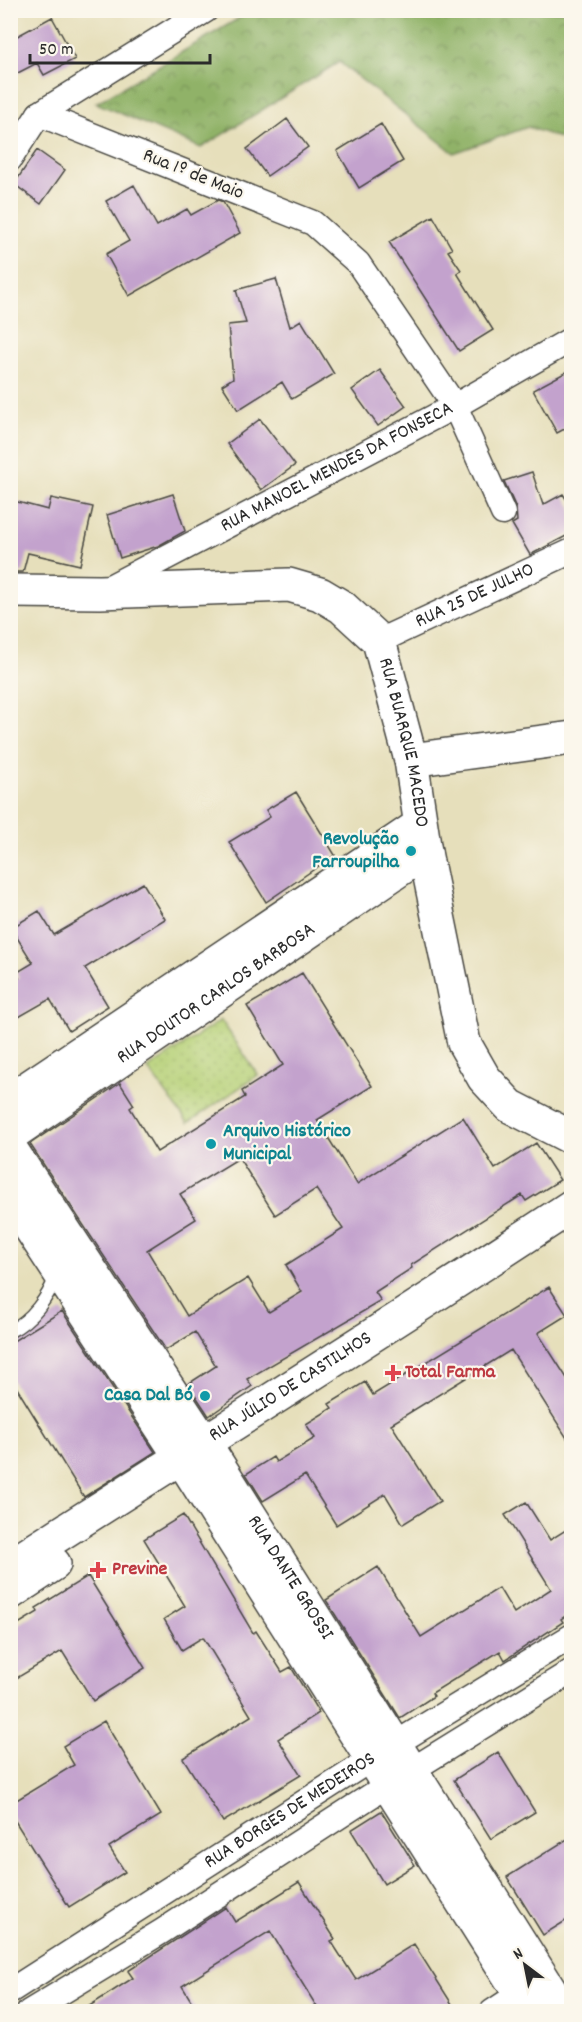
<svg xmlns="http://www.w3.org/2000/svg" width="582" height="2022" viewBox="0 0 582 2022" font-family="Dekko,sans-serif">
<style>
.forest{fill:url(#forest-crowns);stroke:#5e6e49;stroke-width:1.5}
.garden{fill:url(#garden-dots);stroke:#707e50;stroke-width:1.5}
.building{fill:#c3a2cd;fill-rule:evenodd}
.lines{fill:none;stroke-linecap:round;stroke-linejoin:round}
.lane-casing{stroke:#474641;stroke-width:15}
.street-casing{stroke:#474641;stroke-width:27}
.secondary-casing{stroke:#474641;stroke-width:36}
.lane{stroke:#fff;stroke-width:12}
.street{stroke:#fff;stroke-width:24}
.secondary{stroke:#fff;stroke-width:33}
.culture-dot{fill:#0f9aa8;stroke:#fbf7ec;stroke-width:2}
.health-dot{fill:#e0444e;stroke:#fbf7ec;stroke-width:2}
.labels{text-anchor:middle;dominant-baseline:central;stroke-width:4.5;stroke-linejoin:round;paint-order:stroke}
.street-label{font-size:20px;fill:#2b2b2b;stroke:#fbf7ec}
.culture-label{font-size:20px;font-weight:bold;fill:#0d838f;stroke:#fbf7ec;text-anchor:end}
.health-label{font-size:20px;font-weight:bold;fill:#be3a42;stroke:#fbf7ec;text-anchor:start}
</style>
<defs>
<pattern id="forest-crowns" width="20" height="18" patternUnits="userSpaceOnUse" patternTransform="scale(1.5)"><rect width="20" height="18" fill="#90b267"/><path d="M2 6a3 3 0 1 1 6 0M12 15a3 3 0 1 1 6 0" fill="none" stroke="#769155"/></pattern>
<pattern id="garden-dots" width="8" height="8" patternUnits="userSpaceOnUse" patternTransform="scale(1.5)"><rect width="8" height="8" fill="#b5d076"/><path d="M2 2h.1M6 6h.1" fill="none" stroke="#9cb366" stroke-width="1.8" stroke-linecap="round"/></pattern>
</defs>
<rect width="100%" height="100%" fill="#fbf7ec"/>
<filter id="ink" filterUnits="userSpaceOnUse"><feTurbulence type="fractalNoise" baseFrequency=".0167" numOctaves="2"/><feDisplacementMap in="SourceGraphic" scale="12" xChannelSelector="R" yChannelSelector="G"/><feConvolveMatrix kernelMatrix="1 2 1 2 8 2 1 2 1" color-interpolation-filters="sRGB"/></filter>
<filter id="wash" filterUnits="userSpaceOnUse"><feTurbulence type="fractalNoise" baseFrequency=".008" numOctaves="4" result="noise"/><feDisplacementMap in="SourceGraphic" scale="24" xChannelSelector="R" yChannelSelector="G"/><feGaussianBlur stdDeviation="1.35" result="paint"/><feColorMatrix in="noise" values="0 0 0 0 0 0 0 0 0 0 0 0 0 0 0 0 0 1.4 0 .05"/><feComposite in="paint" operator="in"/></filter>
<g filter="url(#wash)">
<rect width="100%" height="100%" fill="#e6dfbb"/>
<path class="forest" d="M251,11H571V142L528,127L454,153L339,62L201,148L96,103Z"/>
<path class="garden" d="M221,1020L258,1075L188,1123L148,1069Z"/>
<g id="blocks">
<path class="building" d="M52,17L75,59L44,75L37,63L10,77V40Z
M287,119L308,147L267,176L247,149Z
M381,124L403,161L359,188L337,151Z
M37,150L65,170L41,204L14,184Z
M134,185L157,226L187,209L191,215L218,200L223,202L240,233L129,296L106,254L129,241L106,201Z
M433,216L452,249L448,251L461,270L457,273L493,330L459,351L389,242Z
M276,279L290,327L301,320L334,374L292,399L282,382L238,410L222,385L233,378L228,325L246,323L236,290Z
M572,369V425L557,433L533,390Z
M380,370L406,406L378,426L352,390Z
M260,419L295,465L261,490L227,444Z
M532,472L543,505L563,494L572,508V533L530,555L512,524L517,521L516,508L504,481Z
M173,494L185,531L158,546L120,558L107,515Z
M51,498L93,507L80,565L28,553L23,572H10V500L48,510Z
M296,792L335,855L266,902L229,842L270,817L266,810Z
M143,883L165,919L85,968L108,1006L69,1031L50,999L10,1022V983L19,978L16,973L33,963L11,928L39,911L54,935Z
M302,973L372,1086L317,1120L357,1184L463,1117L495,1169L536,1143L560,1180L526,1201L522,1195L411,1265L412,1268L375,1292L381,1301L247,1379L252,1386L209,1416L188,1384L216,1366L195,1332L166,1350L30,1144L120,1083L134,1105L130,1108L157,1152L245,1097L242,1091L283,1065L247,1006ZM239,1158L275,1215L316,1189L343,1229L286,1265L302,1292L269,1312L248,1278L187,1316L147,1250L196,1219L180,1194Z
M549,1287L567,1315L538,1333L572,1386V1446L511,1350L391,1424L440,1501L403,1524L385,1494L336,1525L305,1475L263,1501L246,1474L273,1457L276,1462L315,1438L306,1424L332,1408L329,1404L365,1382L373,1395Z
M62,1311L155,1452L84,1497L10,1377V1343Z
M526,1502L550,1540L572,1526V1622L567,1615L561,1619L563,1622L505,1660L500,1651L432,1693L434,1696L400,1718L326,1600L378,1567L421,1637L499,1588L514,1613L551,1589L505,1515Z
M183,1515L253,1633L256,1631L282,1672L291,1667L319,1713L278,1739L301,1775L223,1822L183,1758L251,1716L203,1637L182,1650L164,1619L185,1606L144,1539Z
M88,1576L145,1668L93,1701L62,1651L10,1682V1629L38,1612L36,1608Z
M104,1721L161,1815L109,1847L125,1872L69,1907L10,1813V1804L74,1765L63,1746Z
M498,1752L535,1812L491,1839L454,1780Z
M381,1811L415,1865L384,1884L351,1830Z
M572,1836V1917L543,1935L507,1877Z
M299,1882L335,1939L331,1941L356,1980L414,1944L457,2012H320L270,1931L182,1986L198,2012H80L133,1978L128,1971L226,1907L235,1922Z"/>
</g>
</g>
<g filter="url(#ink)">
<use href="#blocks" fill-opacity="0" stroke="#474641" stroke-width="1.5"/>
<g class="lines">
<g class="lane-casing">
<path id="lane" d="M10,1331C32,1320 48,1298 56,1276"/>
</g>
<g class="street-casing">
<g id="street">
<path d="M39,114L313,223L358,263L455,406L503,513"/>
<path d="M10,159L39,114L206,10"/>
<path id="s1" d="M106,589L455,406L572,339"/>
<path id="s2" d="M379,641L572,551"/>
<path id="s3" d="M10,1991L395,1744L572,1636"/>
<path d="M29,2012L161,1932L389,1784L572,1671"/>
<path d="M492,2012L533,1985"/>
</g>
</g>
<g class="secondary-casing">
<g id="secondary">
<path id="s4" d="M10,591L100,592L289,585L320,594L342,607L379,641L411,760L425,852L464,1043L484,1078L510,1106L572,1138"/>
<path d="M411,760L572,738"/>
<path d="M10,1100L420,825"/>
<path id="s5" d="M10,1135L425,852"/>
<path id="s6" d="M10,1148L203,1441L564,2012"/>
<path d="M10,1197L180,1456L532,2012"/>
<path id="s7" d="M10,1566C197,1446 386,1329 572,1206"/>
<path d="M10,1593L54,1564"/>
</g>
</g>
<use href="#lane" class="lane"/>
<use href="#street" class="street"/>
<use href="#secondary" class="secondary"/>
</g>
</g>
<g class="culture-dot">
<circle cx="411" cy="851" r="6"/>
<circle cx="211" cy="1144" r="6"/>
<circle cx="205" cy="1396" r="6"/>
</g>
<g class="health-dot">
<path d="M390 1364h6v6h6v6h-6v6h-6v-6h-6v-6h6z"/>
<path d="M95 1561h6v6h6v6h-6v6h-6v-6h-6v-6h6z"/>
</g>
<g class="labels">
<g class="street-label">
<text transform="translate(193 175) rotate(22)">Rua 1º de Maio</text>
<text stroke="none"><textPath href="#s1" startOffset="261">RUA MANOEL MENDES DA FONSECA</textPath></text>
<text stroke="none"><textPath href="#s2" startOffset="106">RUA 25 DE JULHO</textPath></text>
<text stroke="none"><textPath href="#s4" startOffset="492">RUA BUARQUE MACEDO</textPath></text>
<text stroke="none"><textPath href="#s5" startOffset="250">RUA DOUTOR CARLOS BARBOSA</textPath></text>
<text stroke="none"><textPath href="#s7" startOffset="333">RUA JÚLIO DE CASTILHOS</textPath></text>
<text stroke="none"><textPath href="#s6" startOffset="513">RUA DANTE GROSSI</textPath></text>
<text stroke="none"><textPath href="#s3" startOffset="333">RUA BORGES DE MEDEIROS</textPath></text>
</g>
<g class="culture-label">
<text x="399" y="840">Revolução<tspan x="399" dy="23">Farroupilha</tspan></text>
<text x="223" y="1132" text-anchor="start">Arquivo Histórico<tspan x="223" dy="23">Municipal</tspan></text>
<text x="193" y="1396">Casa Dal Bó</text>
</g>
<g class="health-label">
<text x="405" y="1373">Total Farma</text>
<text x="112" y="1570">Previne</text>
</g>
</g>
<rect width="582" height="2022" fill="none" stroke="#fbf7ec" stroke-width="36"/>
<g transform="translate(525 1965) rotate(328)" stroke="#fbf7ec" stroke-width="4.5" paint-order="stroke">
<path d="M0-4.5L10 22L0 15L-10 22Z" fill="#2b2b2b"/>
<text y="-9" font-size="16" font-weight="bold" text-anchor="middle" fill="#2b2b2b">N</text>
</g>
<path d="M30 54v9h180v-9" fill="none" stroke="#2b2b2b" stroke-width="3"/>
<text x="39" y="54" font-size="18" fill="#2b2b2b" stroke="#fbf7ec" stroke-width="4.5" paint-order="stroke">50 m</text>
</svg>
